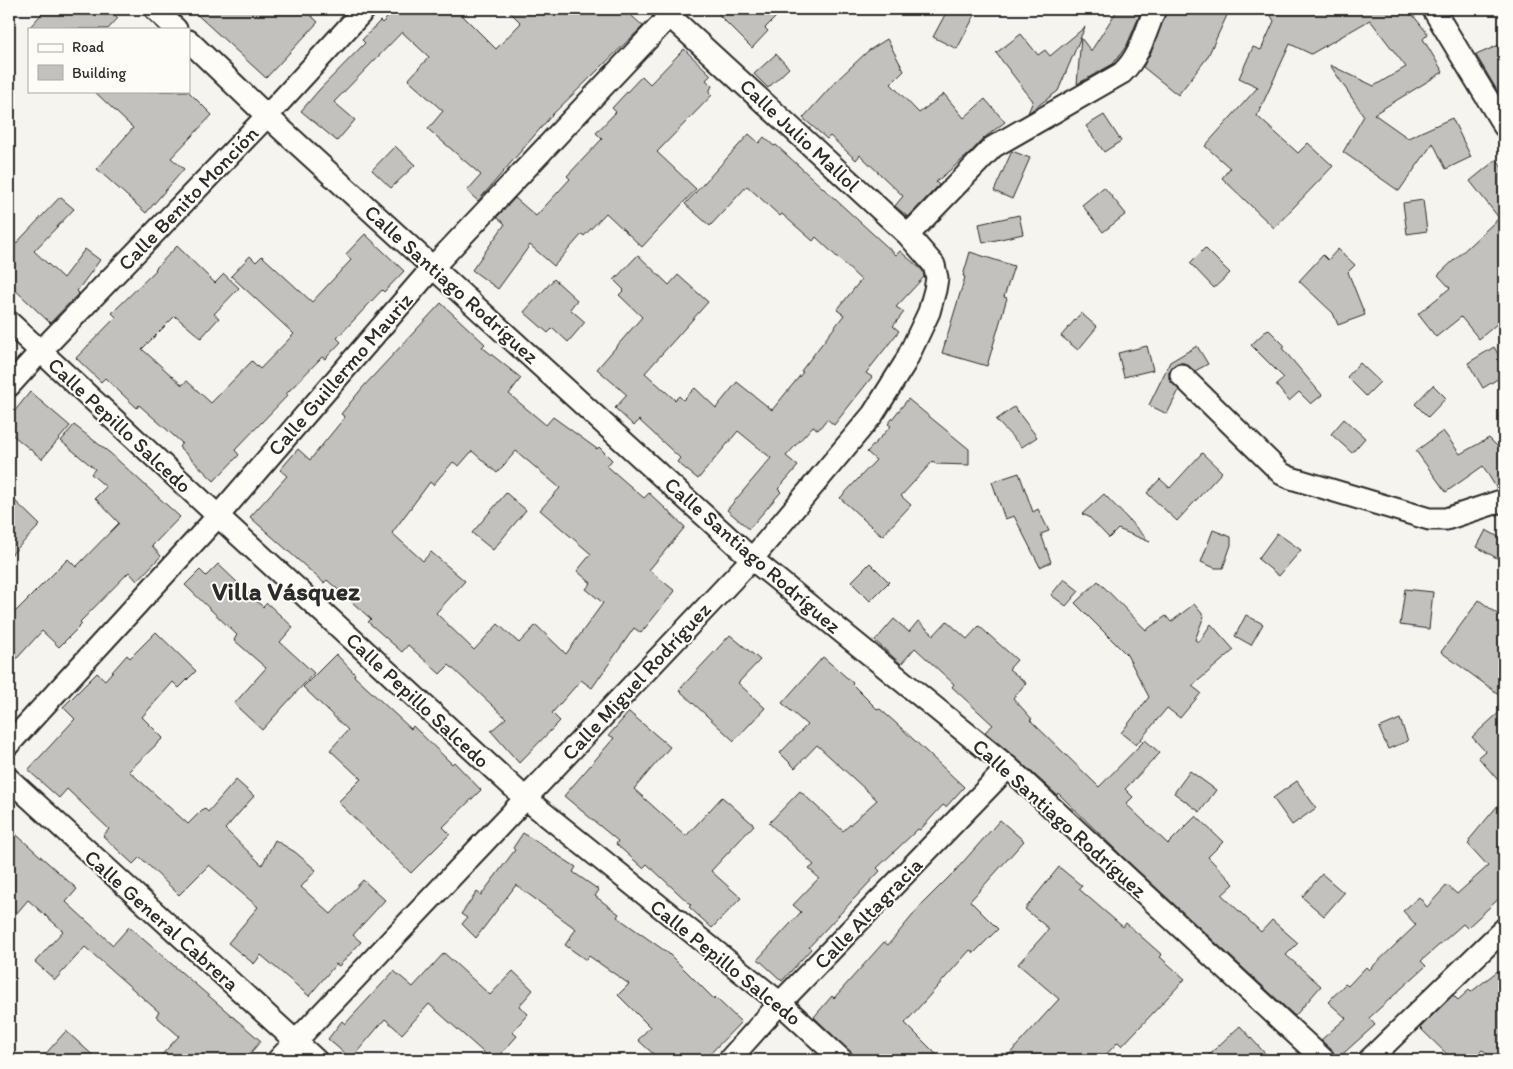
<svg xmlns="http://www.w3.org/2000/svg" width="1513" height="1069" viewBox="0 0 1513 1069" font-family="Itim,sans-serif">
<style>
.building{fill:#c2c1be;stroke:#2b2b2b;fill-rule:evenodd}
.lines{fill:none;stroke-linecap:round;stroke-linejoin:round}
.street-casing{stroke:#2b2b2b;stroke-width:25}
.street{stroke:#fdfcf7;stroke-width:21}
.labels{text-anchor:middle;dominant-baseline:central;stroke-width:4;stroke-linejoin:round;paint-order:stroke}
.street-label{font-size:21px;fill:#2b2b2b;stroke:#fdfcf7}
.district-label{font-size:26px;font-weight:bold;fill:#2b2b2b;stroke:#fdfcf7}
</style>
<rect width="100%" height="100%" fill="#f5f4ef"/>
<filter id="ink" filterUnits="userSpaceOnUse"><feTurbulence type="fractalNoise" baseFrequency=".02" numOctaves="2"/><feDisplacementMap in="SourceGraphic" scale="10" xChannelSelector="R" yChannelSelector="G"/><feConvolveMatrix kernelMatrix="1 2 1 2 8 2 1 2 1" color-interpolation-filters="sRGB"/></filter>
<g filter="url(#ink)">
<path class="building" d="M46,9H109L118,18L108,29H28Z
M191,9H304L318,22L266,78Z
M396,9H456L496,49L521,23L507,9H624L643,26L552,115L478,201L467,191L481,175L428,129L443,111L408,80L429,57L402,32L334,102L355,120L337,141L301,111L319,90L365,43L362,40L380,21L382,23Z
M713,9H784L765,28L768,31L752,48Z
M948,9H978L957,49L933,37Z
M1118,9H1142L1127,45L1113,64L1077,84L1081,38L1091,51Z
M1167,9H1230L1207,58L1178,95L1143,67L1153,48Z
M1267,9H1408L1428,34L1423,39L1443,72L1374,114L1408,138L1452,118L1471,157L1446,169L1433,143L1399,191L1343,152L1364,116L1330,65L1374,86L1406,67L1370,20L1311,54L1290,44L1257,116L1298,153L1308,143L1333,166L1274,228L1222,178L1230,168L1205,146L1258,87L1239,78L1253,47L1261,50L1274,21Z
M1085,27L1058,91L1028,113L1033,101L996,53L1021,34L1038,55L1045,50L1050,56Z
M887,39L904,71L891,84L919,113L944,94L964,118L985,99L1005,122L984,138L969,154L936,182L939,185L908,217L895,206L903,196L860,155L856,160L830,136L827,139L803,118L835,82L868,51Z
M1499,45L1504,56V102L1476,55Z
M684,49L711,75L706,80L712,86L709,92L712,95L657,152L696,189L642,247L606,213L584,236L582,234L554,266L530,245L498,289L472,270L505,224L497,217L515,198L536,216L570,179L567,176L602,139L596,133L616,112L612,108L642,76L650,84Z
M776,54L789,68L768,88L754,74Z
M94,91H188L212,115L171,158L184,169L146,213L97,169L133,128Z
M1104,115L1121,141L1104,152L1086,126Z
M749,134L759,143L764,137L774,146L776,145L896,255L900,251L923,271L924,277L896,307L904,312L893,326L899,331L866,373L872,377L834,425L827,419L818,430L813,426L786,456L798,466L778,489L781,492L749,529L727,510L771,458L738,431L698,479L677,462L680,458L639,420L634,426L615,408L627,395L597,369L642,317L619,295L624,290L614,280L638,255L669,285L678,275L708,302L645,373L675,400L679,396L683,400L695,388L716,408L737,382L772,410L803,372L801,371L844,315L837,310L861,280L816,237L813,241L782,214L780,216L747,186L710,226L685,204Z
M395,146L415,165L391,188L372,170Z
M1012,151L1030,158L1012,199L994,191Z
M1497,159L1504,171V318L1479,339L1461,317L1436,337L1418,314L1450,288L1438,275L1499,218L1470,181Z
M1104,187L1126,214L1103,232L1082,205Z
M60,197L74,209L34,251L63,278L85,249L100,260L77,291L79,293L50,323L9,284V251Z
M1423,200L1427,231L1407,234L1403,203Z
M1019,215L1023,234L983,243L979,224Z
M365,234L404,271L384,292L382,290L337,338L341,342L325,359L322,357L286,394L288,395L235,450L239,455L214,481L179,447L182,443L139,405L137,408L105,378L101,382L76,358L116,317L112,313L156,270L155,269L177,246L215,283L224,274L239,288L214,314L219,318L201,338L175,316L142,349L182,385L187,381L211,403L252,361L260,369L294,334L231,276L250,256L256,262L262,256L312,302L351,260L346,254Z
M1205,248L1230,273L1214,288L1190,263Z
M1338,249L1355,265L1348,272L1365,315L1338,325L1333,313L1299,281L1323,255L1328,260Z
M970,252L1014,266L1004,297L1007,298L987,366L942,353L965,277L963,276Z
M554,279L577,300L570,309L585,322L568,342L553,328L548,333L524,312Z
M441,303L485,344L482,347L521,378L509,394L546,425L553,417L597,449L599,447L612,460L607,466L644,498L649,493L685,527L649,570L675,591L641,633L634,628L592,688L581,680L552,713L560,721L519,763L491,731L506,718L449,665L440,674L408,645L402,652L368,622L371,619L327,580L324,583L250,517L287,476L280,470L298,449L310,460L345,417L341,414L363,387ZM472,451L497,473L516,451L560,488L540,510L591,554L577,571L591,583L586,589L603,603L566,654L536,625L519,643L498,624L474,650L436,613L465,581L431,552L423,561L392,533L430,482L433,485L453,462L459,466Z
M1081,313L1097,327L1078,350L1061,336Z
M1268,329L1285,346L1282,348L1322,395L1311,404L1299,392L1289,401L1276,385L1284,378L1251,345Z
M1147,346L1153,370L1124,377L1118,353Z
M1197,346L1208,364L1195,371L1184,363H1177L1172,367L1169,372V379L1179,390L1167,414L1149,405L1170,362Z
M1494,347L1504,364V375L1483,388L1468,363Z
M1360,363L1380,382L1366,396L1347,377Z
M1433,385L1446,398L1428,417L1415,404Z
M30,392L70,426L42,459L9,432V418Z
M908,399L969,449V465L936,464L933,461L901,496L911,505L882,536L840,498L876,460L867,452L891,426L888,424Z
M1014,407L1037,437L1022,447L996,420Z
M1344,419L1365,438L1352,453L1331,434Z
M74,425L110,453L180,517L152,546L161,556L137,581L129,572L80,622L82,624L59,647L42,631L9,667V618L68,559L76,567L119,523L95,498L106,487L91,474L95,469L61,441Z
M1443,431L1460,454L1489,438L1504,453V488L1497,489L1483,466L1446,492L1416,451Z
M1202,453L1222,472L1177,521L1147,493L1160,479L1170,488Z
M1019,473L1033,512L1038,509L1049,531L1041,534L1051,562L1040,567L1014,516L1005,519L992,482Z
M506,493L526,510L493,550L472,533Z
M1104,494L1150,542L1118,529L1109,538L1089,517L1082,514Z
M9,495L40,525L9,557Z
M1213,530L1231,537V545L1223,568H1215L1201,562Z
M1486,530L1504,540V562L1477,547Z
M1277,533L1301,550L1279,576L1258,559Z
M870,563L889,582L870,601L851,582Z
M218,564L263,607L267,603L293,627L280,642L314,673L262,730L234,704L266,668L234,640L237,635L185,585L200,570L206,576Z
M1064,579L1079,591L1066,606L1051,595Z
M1098,581L1146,630L1166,616L1171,622L1194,604L1204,616L1195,640L1199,642L1211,624L1234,650L1192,686L1201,693L1180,718L1167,708L1136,745L1121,733L1149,697L1127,655L1075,603Z
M1405,589L1433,592L1429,629L1400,625Z
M1479,600L1504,619V698L1441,652Z
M1246,615L1263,624L1251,645L1235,636Z
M894,619L909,632L918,621L934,635L947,621L967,639L979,626L1017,660L1009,669L1026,683L1013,698L1032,719L1030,720L1099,787L1145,740L1160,753L1125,789L1133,797L1126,804L1168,844L1196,816L1223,842L1208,857L1234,884L1222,895L1261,932L1272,920L1298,943L1286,955L1321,986L1295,1016L1124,858L1058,793L1057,795L1016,758L985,732L993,725L952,687L954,684L915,648L901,664L875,641Z
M156,632L196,671L179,688L173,682L142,717L163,738L129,771L188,824L204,808L208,812L236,780L254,796L225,829L262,865L275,840L295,852L316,870L301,887L331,914L363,880L385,900L353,935L361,942L339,966L336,964L309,996L261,955L254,964L228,943L258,907L209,865L179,895L140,857L133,864L103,836L109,829L67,789L59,798L28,770L75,719L63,707L97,673L105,680L127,655L130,658Z
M730,635L760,660L738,683L765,708L734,741L679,690Z
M336,654L355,674L354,676L411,729L413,726L452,764L454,762L481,790L443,827L450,834L411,873L338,802L361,779L330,750L348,730L303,687Z
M823,657L853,683L852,684L878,710L880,709L897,724L964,787L946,807L943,805L920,830L918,829L877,868L880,871L809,947L811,949L782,981L758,959L801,912L793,905L819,878L809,869L814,865L769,823L800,791L843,831L877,800L817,745L795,768L780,753L807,725L782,703Z
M1504,708V787L1478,757L1485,751L1472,737Z
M629,712L670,747L634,789L686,836L722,797L754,825L711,871L741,898L712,928L689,907L691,905L647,864L643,868L616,844L618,841L564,796L614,738L609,735Z
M1400,719L1408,741L1388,749L1379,728Z
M1190,771L1216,790L1200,812L1174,793Z
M1297,781L1316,808L1292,825L1273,798Z
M1504,798V894L1467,928L1463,924L1421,961L1426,966L1369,1018L1375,1025L1336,1060L1333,1051L1321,1040L1346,1018L1328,1002L1345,984L1348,986L1366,967L1369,970L1416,925L1403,911L1419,897L1427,907L1447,885L1457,894L1488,866L1468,844L1470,842L1469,840Z
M1000,820L1024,841L970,901L998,929L974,953L970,950L905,1023L942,1060H858L814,1017L832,996L834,998L884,942L888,945L923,903L956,870Z
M9,828L77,889L66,902L113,945L129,927L261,1041L244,1060H157L179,1036L156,1016L159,1012L85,947L55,980L35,962L63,931L28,900L9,922Z
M523,833L576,867L573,872L599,890L595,896L619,914L617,917L668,953L714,999L715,997L741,1022L704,1060H660L638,1040L650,1027L618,995L629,984L589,956L586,960L565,945L576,929L516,885L476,938L462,924L467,918L461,914L477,892L481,895L515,850L513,848Z
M1059,867L1082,886L1079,889L1123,927L1126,923L1162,955L1160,957L1185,979L1122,1046L1118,1042L1101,1060H1004L1059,999L1018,964L1049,929L1025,909Z
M1322,874L1344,893L1324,916L1302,897Z
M444,953L490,995L513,971L533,990L519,1006L528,1014L512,1032L517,1036L496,1060H492L429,1004L402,1034L385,1019L351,1059L328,1039L342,1021L345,1024L394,971L413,987Z
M1504,966V1060H1493L1484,1051L1482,1050L1472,1060H1453L1420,1028L1453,995L1458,1000L1469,990L1471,992Z
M1240,1026L1271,1060H1203Z
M66,1031L98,1060H40Z"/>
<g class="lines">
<g class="street-casing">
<path id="street" d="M155,9L176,29
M1433,9L1504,126
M189,41L267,116L752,559L1008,767L1324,1060
M908,235L993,147L1122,73C1140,56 1146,31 1155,9
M9,322L218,516L525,798L780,1003L842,1060
M1181,375L1275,467L1282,474L1291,478L1429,519H1446L1504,500
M9,386L40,352L267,116L365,9
M9,744L218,516L433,267L676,9
M9,779L316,1060
M278,1060L752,559L873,414L905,363L929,312L935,290L937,278L934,265L908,235L662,9
M729,1060L780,1003L1008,767
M1369,1060L1504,929"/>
</g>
<use href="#street" class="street"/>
</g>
</g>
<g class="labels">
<g class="street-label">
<text transform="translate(800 135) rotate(43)">Calle Julio Mallol</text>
<text transform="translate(188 198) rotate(-46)">Calle Benito Monción</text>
<text transform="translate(452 284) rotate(42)">Calle Santiago Rodríguez</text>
<text transform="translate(340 374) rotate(-49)">Calle Guillermo Mauriz</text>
<text transform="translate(120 425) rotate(43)">Calle Pepillo Salcedo</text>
<text transform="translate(753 555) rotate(41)">Calle Santiago Rodríguez</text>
<text transform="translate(636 681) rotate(-47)">Calle Miguel Rodríguez</text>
<text transform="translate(418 700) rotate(43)">Calle Pepillo Salcedo</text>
<text transform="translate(1060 818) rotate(42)">Calle Santiago Rodríguez</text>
<text transform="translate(868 913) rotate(-46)">Calle Altagracia</text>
<text transform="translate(162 920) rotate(42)">Calle General Cabrera</text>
<text transform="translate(726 962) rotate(39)">Calle Pepillo Salcedo</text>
</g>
<g class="district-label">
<text x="286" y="591">Villa Vásquez</text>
</g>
</g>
<rect width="1513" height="1069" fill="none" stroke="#fdfcf7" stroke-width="30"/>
<rect x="15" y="15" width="1483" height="1039" fill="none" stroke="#2b2b2b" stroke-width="2" filter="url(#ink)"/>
<rect x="28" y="28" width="162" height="65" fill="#fdfcf7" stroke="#a9a8a5"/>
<rect x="38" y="44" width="25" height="8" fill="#fdfcf7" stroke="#a9a8a5"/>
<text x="72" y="52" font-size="15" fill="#2b2b2b">Road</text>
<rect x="38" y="65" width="25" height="15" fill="#c2c1be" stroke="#a9a8a5"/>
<text x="72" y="78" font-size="15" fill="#2b2b2b">Building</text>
</svg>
